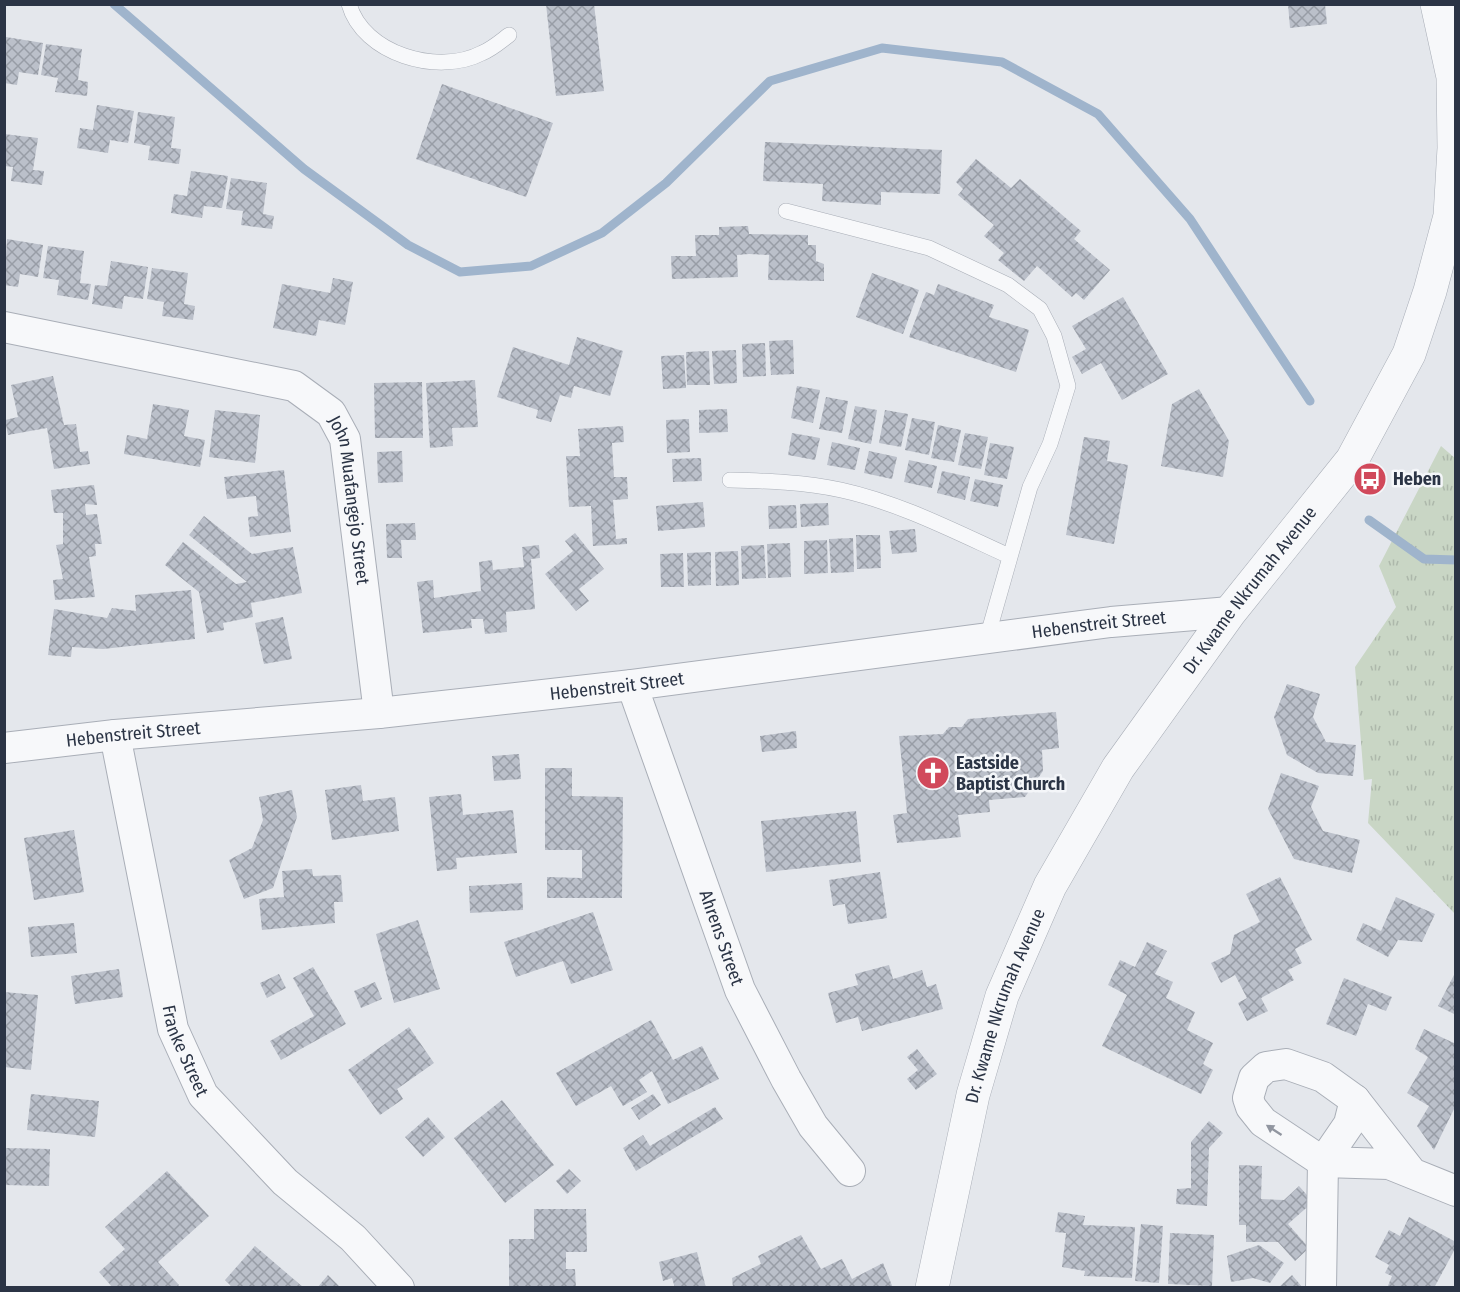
<svg xmlns="http://www.w3.org/2000/svg" width="1460" height="1292" viewBox="0 0 1460 1292" font-family="'Fira Sans Condensed',sans-serif">
<style>
.grass{fill:url(#grass-tufts)}
.lines{fill:none;stroke-linecap:round;stroke-linejoin:round}
.stream{stroke:#9fb4cc;stroke-width:9}
.building{fill:url(#building-cross-hatch)}
.service-casing{stroke:#a9aeb7;stroke-width:16}
.minor-casing{stroke:#a9aeb7;stroke-width:32}
.tertiary-casing{stroke:#a9aeb7;stroke-width:34}
.service{stroke:#f7f8fa;stroke-width:15}
.minor{stroke:#f7f8fa;stroke-width:30}
.tertiary{stroke:#f7f8fa;stroke-width:33}
.oneway{fill:#9196a0}
.labels{text-anchor:middle;dominant-baseline:central;stroke-width:5;stroke-linejoin:round;paint-order:stroke}
.poi-label{font-size:18px;font-weight:bold;fill:#2b3445;stroke:#f4f6f9;text-anchor:start}
.street-label{font-size:18px;fill:#2b3445;stroke:#f4f6f9}
</style>
<defs>
<pattern id="grass-tufts" width="24" height="20" patternUnits="userSpaceOnUse" patternTransform="scale(1.5)"><rect width="24" height="20" fill="#c9d6c5"/><path d="M3 7l-1-3M5 7V3M7 7l1-3M15 17l-1-3M17 17v-4M19 17l1-3" fill="none" stroke="#adb8ab"/></pattern>
<pattern id="building-cross-hatch" width="8" height="8" patternUnits="userSpaceOnUse" patternTransform="scale(1.5)"><rect width="8" height="8" fill="#bbc0ca"/><path d="M0 0l8 8M0 8l8-8" fill="none" stroke="#989da6"/></pattern>
</defs>
<rect width="100%" height="100%" fill="#e4e7ec"/>
<path class="grass" d="M1441,446L1456,459L1455,914L1368,823L1372,779L1364,780L1355,667L1396,607L1379,566Z"/>
<g class="lines">
<path class="stream" d="M114,4L304,169L408,245L460,272L531,266L602,233L666,183L770,81L882,48L1002,62L1098,114L1190,219L1310,401
M1369,520L1424,559L1456,560"/>
</g>
<path class="building" d="M546,4H594L604,91L556,96Z
M1288,4H1325L1327,24L1290,28Z
M6,37L43,43L38,75L19,72L17,85L4,83Z
M46,44L82,49L78,80L88,82L87,96L55,92L58,78L41,75Z
M442,84L553,123L526,197L416,159Z
M97,105L134,111L128,143L110,140L108,153L77,148L80,128L93,130Z
M138,112L175,117L171,148L181,149L179,164L148,160L150,146L134,143Z
M4,134L38,138L33,170L44,171L42,185L11,181L13,167L4,166Z
M765,142L942,150L940,194L881,192V205L822,201L823,184L763,181Z
M976,159L1011,188L1020,179L1081,231L1074,239L1110,270L1084,300L1076,293L1072,297L1037,266L1024,281L998,260L1004,253L984,236L994,225L958,195L963,189L956,182Z
M191,171L228,176L222,208L204,206L202,218L171,213L174,194L187,196Z
M231,178L267,183L263,214L274,216L272,229L241,225L243,211L226,209Z
M748,226L749,234L808,235V245H816V261L824,264V281L768,280L769,255L749,254L737,255L738,277L672,279L671,256H696L695,235H719V227Z
M7,239L43,245L38,277L20,274L18,287L4,285Z
M48,246L84,251L80,283L91,284L88,300L57,295L59,280L43,278Z
M111,261L148,267L143,299L124,296L122,309L92,304L95,285L107,286Z
M152,268L188,273L184,304L195,306L193,320L162,316L164,302L147,299Z
M872,273L919,290L903,334L856,317Z
M333,278L353,282L345,325L319,320L316,336L273,328L282,284L330,293Z
M938,284L994,305L989,317L1029,330L1016,372L909,337L926,292L934,295Z
M1123,297L1168,374L1122,400L1101,363L1082,374L1072,357L1086,349L1072,326Z
M577,337L623,351L610,396L574,386L571,398L560,395L551,422L536,418L538,410L497,397L513,347L569,365Z
M793,340L794,374L771,375L769,341Z
M765,343L766,376L743,377L742,344Z
M736,350L737,383L714,384L712,351Z
M709,351L710,385H687L686,352Z
M684,355L686,388L663,389L661,356Z
M53,376L64,425L76,424L80,452L88,451L90,464L54,469L47,428L8,435L5,420L18,417L11,385Z
M475,380L478,427L452,428L453,446L430,448L426,383Z
M422,382L423,438H375L374,383Z
M797,386L820,390L813,423L791,418Z
M1199,389L1229,441L1223,477L1161,466L1172,404Z
M826,397L848,401L842,433L819,429Z
M153,404L189,410L184,436L205,440L200,467L124,454L127,435L147,439Z
M855,406L877,410L871,444L848,439Z
M727,409L728,432L699,433V410Z
M215,410L260,415L255,463L209,457Z
M885,410L908,414L901,447L879,443Z
M912,418L935,422L929,455L905,450Z
M689,419L690,452L667,453L666,420Z
M938,425L961,430L954,462L931,458Z
M623,426L624,442L612,443L614,477H627L628,499L613,500L616,539L627,538V544L593,546L591,506L569,507L566,456H580L578,429Z
M792,433L820,438L815,460L788,455Z
M965,433L988,437L981,469L958,465Z
M1084,437L1110,441L1107,461L1128,465L1114,544L1066,535Z
M832,442L860,448L855,470L827,465Z
M990,443L1014,447L1007,479L984,475Z
M402,451L403,482L378,483L377,452Z
M869,451L897,457L892,479L864,473Z
M701,458L702,481L673,482L672,459Z
M909,460L937,466L932,488L904,482Z
M284,470L291,532L250,537L248,517L258,516L256,496L227,499L224,477Z
M942,471L970,477L965,500L937,493Z
M975,479L1003,485L998,507L970,501Z
M94,485L97,505L85,504L86,515L97,514L102,544H95L96,556L89,557L95,597L55,600L53,580L63,579L56,545L63,544V513H54L51,490Z
M703,502L705,527L658,531L656,506Z
M828,503L829,525L801,527L800,504Z
M796,505L797,528L769,529L768,506Z
M204,516L252,554L293,547L302,593L251,603L253,617L223,623L224,630L207,633L199,592L165,565L183,542L236,584L247,582L189,535Z
M415,523L416,540H401L402,558H387L386,524Z
M915,529L917,552L892,554L889,531Z
M575,533L604,569L579,589L589,601L576,611L545,574L573,551L565,541Z
M856,535H880L881,568L857,569Z
M853,538L854,572L831,573L829,539Z
M827,540L828,573L804,574V541Z
M790,543L791,577L768,578L767,544Z
M539,545L540,558L531,559L535,609L506,612L507,632L485,634L483,619H471L472,628L423,633L417,582L433,580L434,598L481,591L479,562L492,560L493,570L524,567L522,547Z
M764,545L766,578L742,579L741,546Z
M738,551L739,585L716,586L715,552Z
M711,552V585L688,586L687,553Z
M683,553L684,587H661L660,554Z
M191,590L195,639L103,649L72,647L71,657L48,655L54,609L107,618L112,608L136,611L135,595Z
M283,617L292,659L264,664L255,623Z
M1287,684L1320,694L1313,717L1326,742L1356,745L1353,776L1318,773L1287,755L1274,717Z
M1056,712L1059,748L1042,750L1043,771L1025,797L989,800L990,812L958,815L961,837L897,843L893,815L907,813L899,736L943,734L949,727H962L968,719Z
M796,731L797,748L762,752L760,736Z
M519,754L521,779L494,781L492,756Z
M545,768H572V796L623,797L622,898H547V877L582,878V850H545Z
M1281,773L1319,786L1311,807L1323,831L1360,840L1352,873L1294,859L1268,809Z
M361,785L363,801L395,797L399,831L332,840L325,790Z
M292,790L297,817L273,888L244,899L229,860L252,848L263,820L259,797Z
M461,794L463,815L513,810L517,853L456,858L457,869L437,871L429,797Z
M856,811L861,862L766,872L761,821Z
M74,830L84,892L34,900L24,838Z
M312,869L313,876L341,875L343,902H334L335,923L262,930L259,899L284,897L282,871Z
M880,872L887,918L848,924L845,904L833,906L829,880Z
M1280,877L1312,940L1295,949L1302,963L1288,970L1294,980L1261,998L1268,1011L1247,1021L1238,1003L1247,998L1235,975L1221,983L1211,963L1230,954L1234,935L1260,922L1246,894Z
M522,883L523,910L470,913L469,886Z
M1396,897L1435,914L1422,942L1398,940L1388,957L1356,940L1363,923L1381,931Z
M593,912L613,970L571,984L563,961L516,977L504,942Z
M418,920L440,989L394,1003L376,934Z
M74,923L77,953L31,957L28,927Z
M1147,942L1167,951L1155,974L1173,982L1166,998L1195,1012L1187,1030L1213,1043L1203,1064L1213,1070L1201,1094L1102,1046L1127,995L1108,985L1120,960L1135,967Z
M889,965L893,979L922,970L927,987L936,984L943,1009L862,1031L858,1017L836,1023L828,993L858,985L855,974Z
M313,967L346,1024L281,1060L270,1041L314,1016L293,978Z
M119,969L123,997L75,1004L71,976Z
M1456,971V1015L1438,1006Z
M279,974L286,988L267,998L260,983Z
M1344,978L1392,997L1386,1011L1368,1004L1356,1036L1326,1024Z
M375,982L382,999L361,1008L354,991Z
M4,992L38,995L31,1070L4,1067Z
M651,1020L673,1060L702,1046L719,1079L668,1104L652,1071L639,1080L647,1092L623,1106L611,1086L576,1106L556,1073Z
M409,1027L434,1063L397,1089L403,1099L380,1115L348,1070Z
M1424,1029L1456,1044V1105L1434,1150L1417,1126L1429,1106L1407,1093L1428,1057L1415,1049Z
M917,1049L937,1074L916,1090L907,1079L918,1070L907,1057Z
M31,1094L99,1101L95,1137L27,1130Z
M653,1094L661,1105L639,1120L631,1108Z
M502,1100L554,1165L505,1203L454,1138Z
M715,1107L723,1119L636,1171L623,1148L643,1135L650,1146Z
M428,1117L445,1137L423,1157L405,1137Z
M1209,1121L1223,1133L1209,1148L1207,1206L1176,1204L1177,1189L1191,1188V1142Z
M4,1148L50,1149L49,1186L4,1185Z
M1239,1165L1262,1166L1261,1199L1284,1200L1299,1186L1313,1202L1288,1224L1309,1248L1295,1261L1278,1242H1246V1225H1239Z
M569,1169L581,1181L567,1194L556,1181Z
M167,1171L209,1216L158,1262L179,1285L176,1288H113L99,1272L125,1249L105,1227Z
M534,1209H586L587,1252H566V1269H575L576,1288H509V1239H534Z
M1058,1212L1085,1216L1083,1225L1135,1227L1132,1278L1084,1276L1085,1271L1062,1267L1066,1233L1055,1232Z
M1409,1217L1456,1242V1247L1434,1288H1387L1392,1276L1385,1273L1389,1265L1375,1257L1389,1230L1400,1236Z
M1141,1224L1163,1226L1159,1283L1135,1281Z
M1170,1233L1214,1235L1212,1286L1168,1284Z
M801,1235L821,1269L842,1259L852,1279L883,1263L893,1288H733L732,1278L761,1264L758,1256Z
M1259,1245L1284,1263L1270,1283L1253,1278L1231,1282L1227,1256Z
M255,1246L304,1288H233L225,1280Z
M697,1252L706,1288H675L672,1278L663,1281L659,1262Z
M328,1275L341,1288H317Z
M1292,1275L1303,1288H1278Z"/>
<g class="lines">
<g class="service-casing">
<path id="service" d="M349,4C363,54 438,76 482,53C492,49 501,41 509,35
M786,211L929,248L1008,285L1040,309L1054,336L1068,386L1050,444L1030,487L987,638
M730,480C767,481 804,482 841,490C900,503 954,531 1009,556"/>
</g>
<g class="minor-casing">
<g id="minor">
<path id="s1" d="M4,327L294,386L331,413L345,439L379,713"/>
<path id="s2" d="M632,685L740,990L786,1079L813,1126L850,1171"/>
<path id="s3" d="M115,735L173,1029L203,1095L285,1182L353,1238L399,1288"/>
<path id="s4" d="M4,748L115,735L379,713L632,685L1111,622L1230,612"/>
<path d="M1412,1173L1355,1100L1323,1077L1286,1064L1266,1067L1254,1078L1248,1098L1251,1107L1263,1122L1323,1162L1389,1164L1456,1191"/>
<path d="M1321,1288L1323,1162L1349,1124L1355,1100"/>
</g>
</g>
<g class="tertiary-casing">
<g id="tertiary">
<path id="s5" d="M932,1288L973,1095L1002,996L1050,886L1118,768L1230,612L1352,460L1409,354L1430,291L1450,216L1454,148L1453,77L1437,4"/>
</g>
</g>
<use href="#service" class="service"/>
<use href="#minor" class="minor"/>
<use href="#tertiary" class="tertiary"/>
</g>
<defs><path id="oneway-solid" d="M-6-.8H1V-3.2L6.5 0L1 3.2V.8H-6Z" transform="scale(1.5)"/></defs>
<use class="oneway" href="#oneway-solid" transform="translate(1274 1130) rotate(-147)"/>
<defs>
<g id="bus-disc" transform="scale(1.725)"><circle r="9.5" fill="#d1495b" stroke="#f4f6f9"/><path d="M-5-6H5V4H4V6H2V4H-2V6H-4V4H-5ZM-3.5-4V0h7V-4ZM-3.5 1.2v1.5H-2V1.2ZM2 1.2v1.5H3.5V1.2Z" fill="#fff"/></g>
<g id="church-disc" transform="scale(1.725)"><circle r="9.5" fill="#d1495b" stroke="#f4f6f9"/><path d="M-1.2-6h2.4v3.5h3.3v2.4h-3.3V6h-2.4V-.1h-3.3v-2.4h3.3Z" fill="#fff"/></g>
</defs>
<g fill-rule="evenodd">
<use href="#bus-disc" x="1370" y="479"/>
<use href="#church-disc" x="933" y="773"/>
</g>
<g class="labels">
<g class="poi-label">
<text x="1393" y="479">Heben</text>
<text x="956" y="763">Eastside<tspan x="956" dy="21">Baptist Church</tspan></text>
</g>
<g class="street-label">
<text stroke="none"><textPath href="#s1" startOffset="432">John Muafangejo Street</textPath></text>
<text stroke="none"><textPath href="#s5" startOffset="778">Dr. Kwame Nkrumah Avenue</textPath></text>
<text stroke="none"><textPath href="#s4" startOffset="1102">Hebenstreit Street</textPath></text>
<text stroke="none"><textPath href="#s4" startOffset="616">Hebenstreit Street</textPath></text>
<text stroke="none"><textPath href="#s4" startOffset="130">Hebenstreit Street</textPath></text>
<text stroke="none"><textPath href="#s2" startOffset="268">Ahrens Street</textPath></text>
<text stroke="none"><textPath href="#s5" startOffset="292">Dr. Kwame Nkrumah Avenue</textPath></text>
<text stroke="none"><textPath href="#s3" startOffset="324">Franke Street</textPath></text>
</g>
</g>
<rect width="1460" height="1292" fill="none" stroke="#2b3445" stroke-width="12"/>
</svg>
